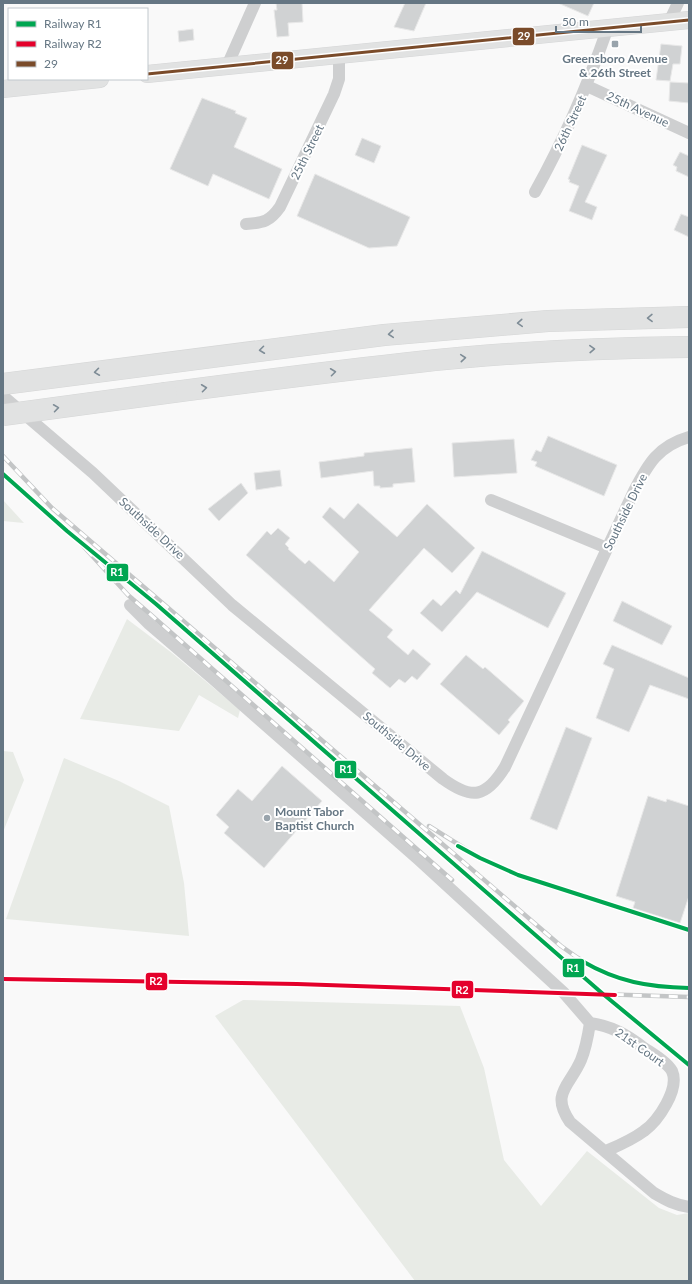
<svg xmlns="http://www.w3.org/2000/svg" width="692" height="1284" viewBox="0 0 692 1284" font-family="Lato,sans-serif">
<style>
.green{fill:#e8ebe6}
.building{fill:#d0d2d3;stroke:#e8e8e8}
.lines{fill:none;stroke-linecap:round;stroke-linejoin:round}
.secondary-casing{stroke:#d5d6d7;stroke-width:18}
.highway-casing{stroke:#d5d6d6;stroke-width:22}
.street{stroke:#cecfd0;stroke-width:12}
.secondary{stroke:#e1e2e2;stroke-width:17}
.highway{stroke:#e1e2e2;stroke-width:21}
.rail-casing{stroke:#c3c5c6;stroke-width:4.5}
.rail{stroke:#fff;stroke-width:3;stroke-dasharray:9;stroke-linecap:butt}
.highway-bridge-casing{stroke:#d5d6d6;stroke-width:22;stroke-linecap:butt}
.highway-bridge{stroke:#e1e2e2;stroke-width:21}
.bus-1-casing{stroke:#fff;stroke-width:6}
.bus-1{stroke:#7a4b2a;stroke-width:3}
.rail-1-casing{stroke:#fff;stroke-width:7}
.rail-2-casing{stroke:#fff;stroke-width:7}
.rail-1{stroke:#00a651;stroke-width:4}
.rail-2{stroke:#e4002b;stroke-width:4}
.oneway{stroke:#7e8c96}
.poi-dot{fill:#99a4ac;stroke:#fff;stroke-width:1.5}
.labels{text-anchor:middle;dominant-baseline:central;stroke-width:4;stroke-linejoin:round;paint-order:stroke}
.poi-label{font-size:12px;font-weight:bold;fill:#657683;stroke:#fff}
.street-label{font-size:12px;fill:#657683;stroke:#fff}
.line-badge{stroke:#fff;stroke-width:1.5}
.badge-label{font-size:11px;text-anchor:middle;font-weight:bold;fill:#fff}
</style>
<rect width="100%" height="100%" fill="#f9f9f9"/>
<path class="green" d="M3,500L24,523L3,521Z
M127,619L172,653L240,710L238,718L199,695L179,731L80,719Z
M3,751L13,752L24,780L3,832Z
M64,758L119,781L169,806L184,883L189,936L6,919Z
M243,1000L460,1006L484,1068L504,1160L541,1206L587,1151L659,1208L677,1215L689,1213V1281H415L215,1016Z"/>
<path class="building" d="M276,3H302L303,22L288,23L289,36L277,37L274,10H277Z
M405,3H426L414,31L394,27Z
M558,3H594L588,16Z
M193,29L194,40L179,42L178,31Z
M661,44L682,46L680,64H673L670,81L656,80Z
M670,82L689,83V103L669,101Z
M202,98L236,111L235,113L247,118L234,147L282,169L269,199L213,174L208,186L170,169Z
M362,138L381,146L374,163L355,155Z
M582,145L607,155L585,202L597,207L592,220L569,211L579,186L569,182L570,180L568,179Z
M680,152L689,156V177L676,171L677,167L673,165Z
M315,174L410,217L397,246L369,248L297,216Z
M681,214L689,217V237L674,230Z
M548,436L617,465L604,496L535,466L537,462L531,460L536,450L541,452Z
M514,439L517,473L454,477L452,443Z
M412,448L415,482L393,484V487L380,488V486H374L373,471L321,478L319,462L364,456V453Z
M280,470L282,486L256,490L254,473Z
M241,483L248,493L219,521L208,509Z
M358,503L397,537L427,504L475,548L452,573L424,548L369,610L393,630L387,637L408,655L413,649L431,664L417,680L412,676L405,683L399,679L390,688L372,673L375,669L246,555L267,531L271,535L278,528L290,538L285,544L289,548L288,549L305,564L309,560L334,582L359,552L322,517L330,507L344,519Z
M482,551L566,593L548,628L477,592L442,632L420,613L433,599L441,606L456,590L460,594Z
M622,601L672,626L662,645L613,621Z
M612,645L689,678V699L650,685L629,732L596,718L614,669L603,664Z
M466,655L483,669L485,667L524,701L508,720L510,722L499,735L440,684Z
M566,727L592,738L557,830L530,819Z
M282,766L322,801L264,868L224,833L229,827L216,815L238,789L252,801Z
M648,796L666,802L667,799L689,806V896L680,923L633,908L635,902L616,896Z"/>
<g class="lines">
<g class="secondary-casing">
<path id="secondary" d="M147,74L689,20
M3,89L100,79"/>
</g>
<g class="highway-casing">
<path id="highway" d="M3,384L384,335L548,321L689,317
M166,393C250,382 334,371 418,362C508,352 598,348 689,347"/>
</g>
<path class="street" d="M669,22L678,3
M227,66L255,3
M587,86L689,133
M535,192C565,138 587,87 607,30
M246,224C264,223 270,221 280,207L334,94L339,79V56
M3,396L93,473L232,605L443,779C472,800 486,798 505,767L634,491C648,464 658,446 689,437
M491,500L607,548
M130,605L149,624L212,678L418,859L564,993L590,1023C588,1036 586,1048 581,1060C570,1086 550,1093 570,1122L654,1193C666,1200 675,1205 689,1207
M590,1023C612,1026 627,1035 644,1048C653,1054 667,1062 672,1071C680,1089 658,1121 644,1131C632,1140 620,1145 606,1151"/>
<use href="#secondary" class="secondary"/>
<use href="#highway" class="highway"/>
<g class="rail-casing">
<path id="rail" d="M3,456L52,508L561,946C603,978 636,987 689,988
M74,536L128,595L150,614L452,880
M429,826L480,858L518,875L689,930
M3,979L297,984L689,997"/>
</g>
<use href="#rail" class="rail"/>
<g class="highway-bridge-casing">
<path id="highway-bridge" d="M3,415L166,393"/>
</g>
<use href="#highway-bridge" class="highway-bridge"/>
<g class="bus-1-casing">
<path id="bus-1" d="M147,74L689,20"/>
</g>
<use href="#bus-1" class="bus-1"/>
<g class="rail-1-casing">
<path id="rail-1" d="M3,474L67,531L156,604L603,994L689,1065
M458,846L480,858L518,875L689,930
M582,961C618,982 648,987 689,988"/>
</g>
<g class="rail-2-casing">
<path id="rail-2" d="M3,979L297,984L615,995"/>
</g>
<use href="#rail-1" class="rail-1"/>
<use href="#rail-2" class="rail-2"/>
</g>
<defs><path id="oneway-chevron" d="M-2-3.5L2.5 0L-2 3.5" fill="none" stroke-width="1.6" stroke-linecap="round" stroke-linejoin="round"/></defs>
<g class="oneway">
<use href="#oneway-chevron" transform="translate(650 318) rotate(179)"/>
<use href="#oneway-chevron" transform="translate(520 323) rotate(176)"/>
<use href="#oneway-chevron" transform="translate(391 334) rotate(175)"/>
<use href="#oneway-chevron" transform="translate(592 349) rotate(-2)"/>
<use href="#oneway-chevron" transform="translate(262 350) rotate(173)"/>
<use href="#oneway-chevron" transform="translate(463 358) rotate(-5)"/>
<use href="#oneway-chevron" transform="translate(97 372) rotate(172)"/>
<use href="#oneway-chevron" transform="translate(333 372) rotate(-7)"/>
<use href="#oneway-chevron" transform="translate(204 388) rotate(-7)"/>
<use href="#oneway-chevron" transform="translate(56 408) rotate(-8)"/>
</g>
<g class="poi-dot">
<rect x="611" y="40" width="8" height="8" rx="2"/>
<circle cx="267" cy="818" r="4"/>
</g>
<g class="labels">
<g class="poi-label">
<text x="615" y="58">Greensboro Avenue<tspan x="615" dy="14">&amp; 26th Street</tspan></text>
<text x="275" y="811" text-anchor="start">Mount Tabor<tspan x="275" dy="14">Baptist Church</tspan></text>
</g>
<g class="street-label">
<text transform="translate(638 109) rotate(25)">25th Avenue</text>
<text transform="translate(570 123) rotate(-65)">26th Street</text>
<text transform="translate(307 152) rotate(-64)">25th Street</text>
<text transform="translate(625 512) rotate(-64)">Southside Drive</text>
<text transform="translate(152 528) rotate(43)">Southside Drive</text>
<text transform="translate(397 741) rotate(40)">Southside Drive</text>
<text transform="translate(640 1047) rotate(35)">21st Court</text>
</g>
</g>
<g class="line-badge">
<rect x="512" y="27" width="23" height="19" rx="4" fill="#7a4b2a"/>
<rect x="271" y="51" width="23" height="19" rx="4" fill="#7a4b2a"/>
<rect x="106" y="563" width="23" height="19" rx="4" fill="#00a651"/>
<rect x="334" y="760" width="23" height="19" rx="4" fill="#00a651"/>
<rect x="562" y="958" width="23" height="20" rx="4" fill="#00a651"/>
<rect x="145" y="972" width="23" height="19" rx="4" fill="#e4002b"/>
<rect x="451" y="980" width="23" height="19" rx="4" fill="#e4002b"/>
</g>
<g class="badge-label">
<text x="524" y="40">29</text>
<text x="282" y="64">29</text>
<text x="117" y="576">R1</text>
<text x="346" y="773">R1</text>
<text x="573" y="972">R1</text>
<text x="156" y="985">R2</text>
<text x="462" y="994">R2</text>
</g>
<rect width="692" height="1284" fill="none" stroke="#657683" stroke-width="8"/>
<rect x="8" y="8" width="140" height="72" fill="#ffffff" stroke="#c1c8cd"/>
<rect x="16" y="21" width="20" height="6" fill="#00a651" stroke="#c1c8cd"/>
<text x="44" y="28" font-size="12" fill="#657683">Railway R1</text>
<rect x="16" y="41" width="20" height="6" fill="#e4002b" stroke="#c1c8cd"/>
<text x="44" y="48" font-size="12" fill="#657683">Railway R2</text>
<rect x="16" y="61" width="20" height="6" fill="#7a4b2a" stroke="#c1c8cd"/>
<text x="44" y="68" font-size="12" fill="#657683">29</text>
<path d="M556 26v6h85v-6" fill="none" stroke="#657683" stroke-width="2"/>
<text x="562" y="26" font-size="12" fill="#657683" stroke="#ffffff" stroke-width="3" paint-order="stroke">50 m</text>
</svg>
